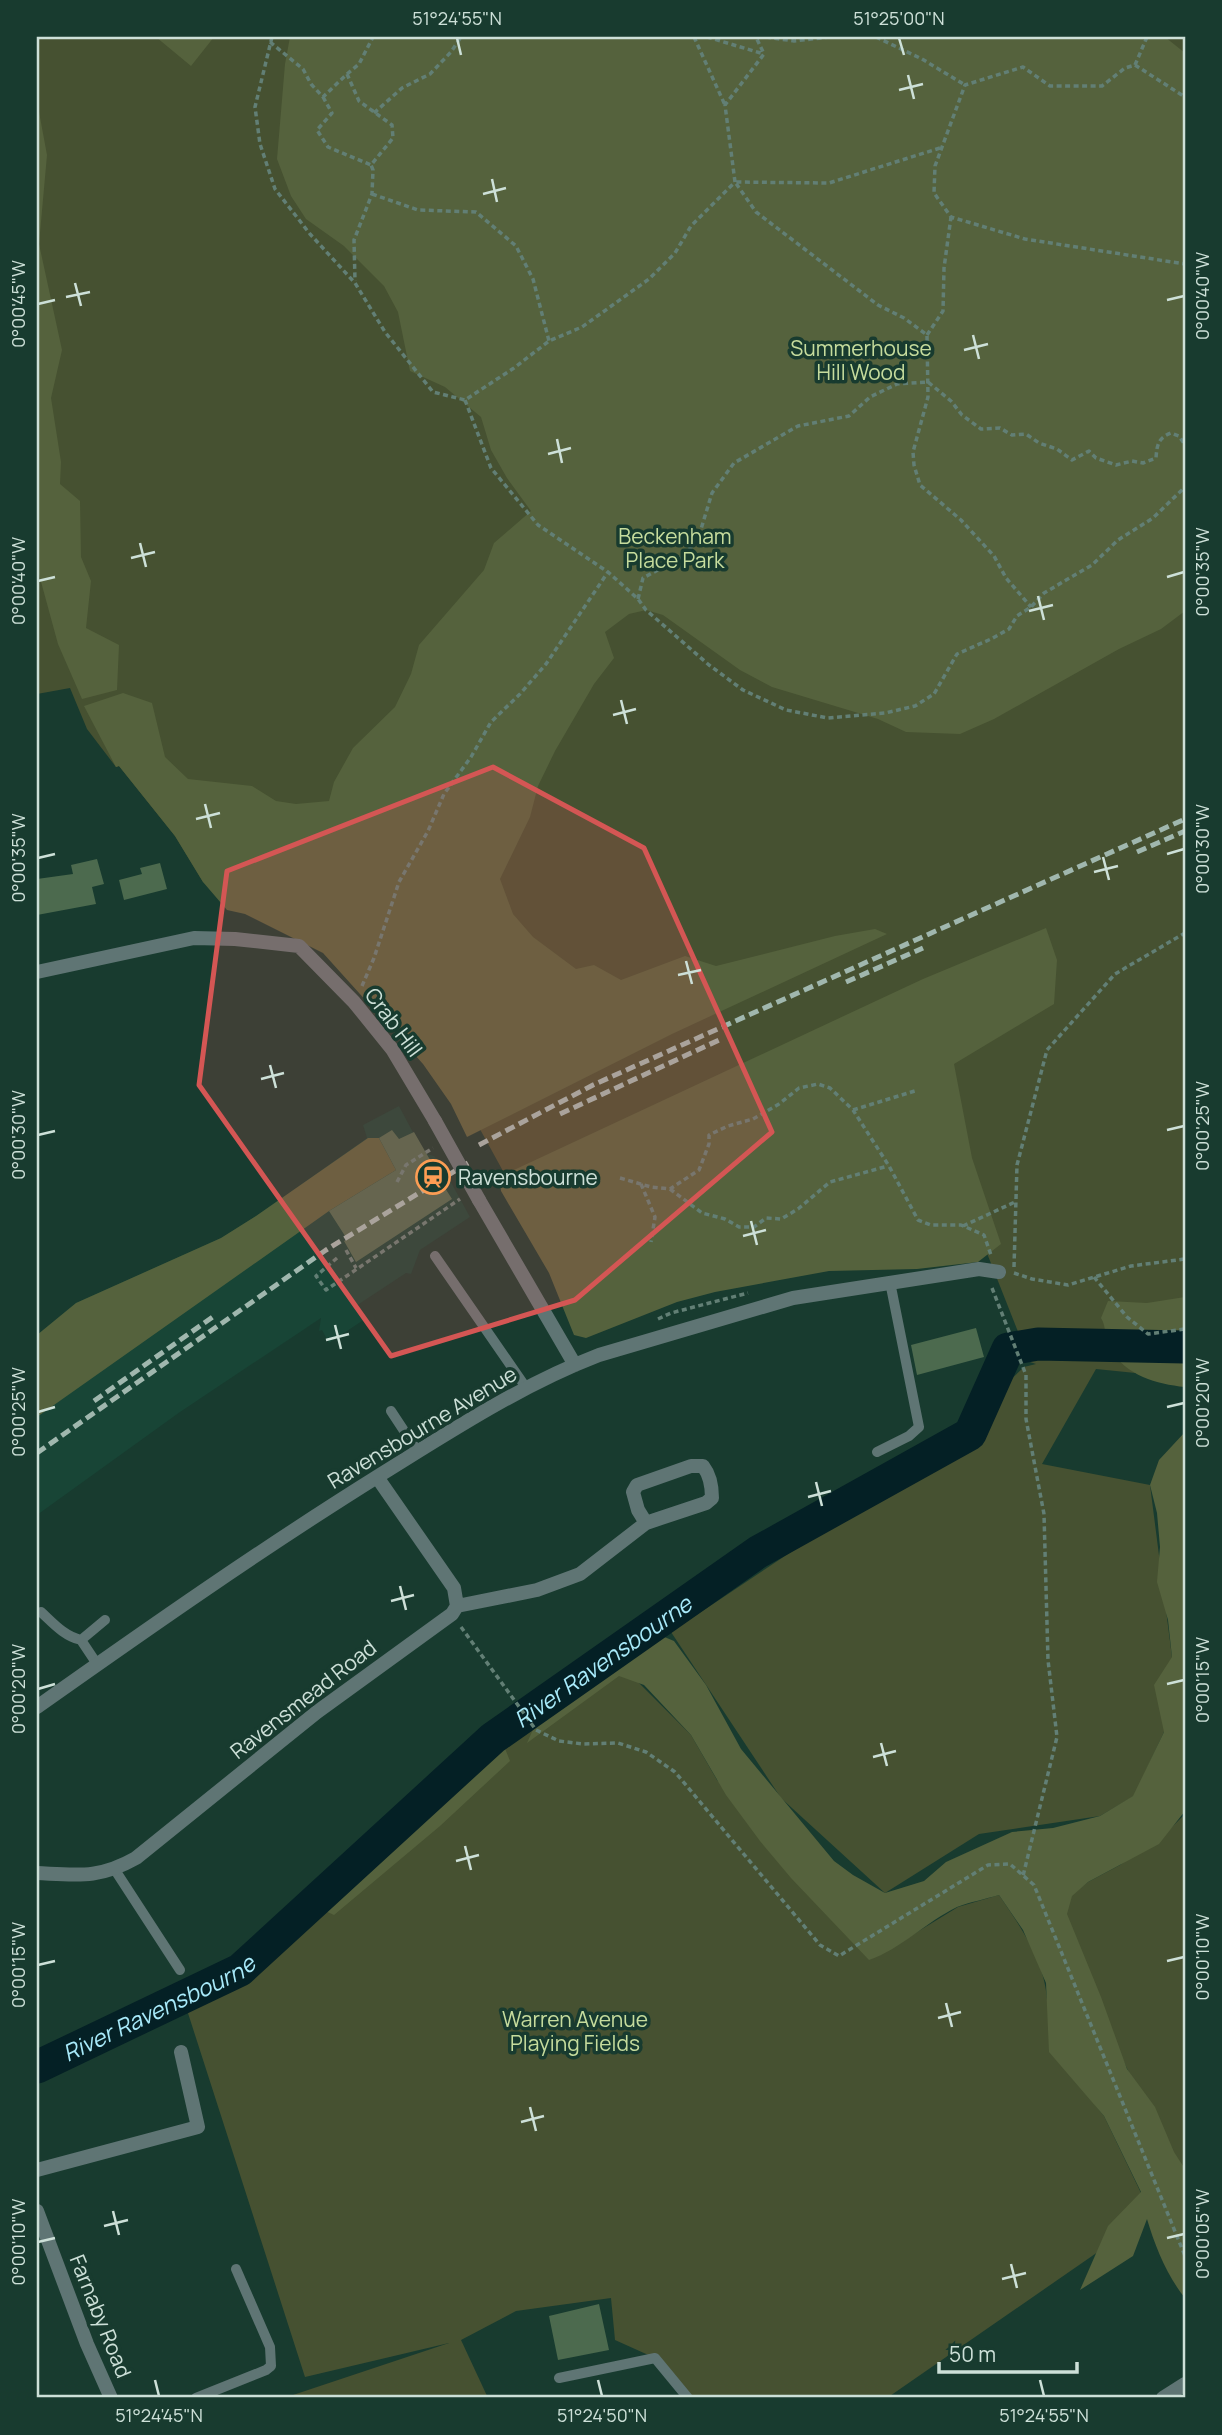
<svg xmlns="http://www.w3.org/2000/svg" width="1222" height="2435" viewBox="0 0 1222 2435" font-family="Manrope,sans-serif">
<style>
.built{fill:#184536}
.green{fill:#465131}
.forest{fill:#55623d}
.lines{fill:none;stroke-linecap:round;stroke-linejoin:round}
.river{stroke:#042025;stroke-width:33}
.building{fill:#4c6a4e}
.path{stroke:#627f75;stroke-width:3.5;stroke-dasharray:5 3.5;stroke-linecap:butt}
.service{stroke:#5f7574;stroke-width:10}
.minor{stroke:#5f7574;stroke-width:14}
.rail{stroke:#a0b7ae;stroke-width:5;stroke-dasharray:10 5;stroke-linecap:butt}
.minor-bridge{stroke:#5f7574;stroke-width:14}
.marked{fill:#d45654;fill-opacity:0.2;stroke:#d45654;stroke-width:5;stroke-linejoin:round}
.ticks{fill:none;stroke:#cde0d8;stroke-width:2.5}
.labels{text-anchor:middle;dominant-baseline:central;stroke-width:7;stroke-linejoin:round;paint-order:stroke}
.park-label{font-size:21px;fill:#c6dc9d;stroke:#183b2f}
.street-label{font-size:21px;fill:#cde0d8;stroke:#183b2f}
.poi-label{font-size:21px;fill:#cde0d8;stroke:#183b2f;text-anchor:start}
.water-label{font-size:23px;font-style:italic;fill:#a8eafa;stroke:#183b2f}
.neatline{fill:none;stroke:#cde0d8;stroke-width:2.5}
.ticks-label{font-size:18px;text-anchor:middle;fill:#cde0d8}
</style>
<rect width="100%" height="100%" fill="#183b2f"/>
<path class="built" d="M399,1106L424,1153L434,1156L440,1162L470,1217L420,1250L411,1274L406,1273L356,1306L365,1319L329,1343L322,1330L319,1331L321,1318L180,1412L37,1515V1335L76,1303L221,1238L256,1216L367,1138L363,1125Z"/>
<path class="green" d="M37,37H1185V1378L1096,1369L1042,1464L1150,1485L1172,1657L1164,1732L1134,1796L1100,1816L979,1834L885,1893L781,1798L671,1632L827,1528L900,1473L904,1480L1024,1367L1036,1364L1030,1362L979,1233L509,1182L448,1071L392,991L203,882L175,836L119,766L116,767L87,729L70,688L37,694Z
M616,1660L691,1735L717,1780L909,1937L958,1907L999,1895C1020,1926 1045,1961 1047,2000L1095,2105L1104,2116L1141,2193L1147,2218L887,2398H688L655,2358L615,2340L611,2298L516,2311L461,2340L488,2398H284L449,2343L305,2377L187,2010L240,1970L505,1730Z
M1185,1814V2191L1052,1910L1088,1882L1120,1865L1169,1830Z"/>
<path class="forest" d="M156,37H214L191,66Z
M290,37H1165L1185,53V611L1161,629L1119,649L994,719L960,734L906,732L878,719L772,687L740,670L663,615L646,610L629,614L605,632L614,658L594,684L555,751L538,786L530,817L500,879L513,914L533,937L576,969L594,965L621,980L685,956L716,966L835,936L875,929L887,934L672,1034L467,1137L451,1104L423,1064L323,953L245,914L227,910L203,882L175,836L119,766L116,767L84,706L123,693L152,703L165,757L188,779L252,786L276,801L296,804L329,801L334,782L353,748L395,707L411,674L419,645L484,570L494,543L531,511L507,478L491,450L481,417L445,387L410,371L398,312L384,286L344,246L306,219L291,196L277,159L285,64Z
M37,101L47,155L39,244L62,350L51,398L61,462L60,484L80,501L81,557L91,581L86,628L119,645L117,690L82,699L58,644L37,567Z
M1046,928L1057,960L1054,1004L954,1064L972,1158L1001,1244L978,1262L917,1269L829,1271L715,1292L677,1302L586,1338L574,1335L549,1273L501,1191L499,1177L923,979Z
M368,1138H379L396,1170L329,1211L37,1417V1335L76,1303L221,1238L256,1216Z
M1185,1297V1387C1156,1384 1127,1376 1110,1349C1104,1340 1107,1327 1101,1318L1108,1301L1147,1303Z
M1185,1432V1811L1159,1844L1088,1882L1072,1896L1067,1914L1101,1997L1127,2069L1155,2107L1174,2152L1185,2169V2298C1167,2276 1155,2246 1147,2219L1133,2256L1080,2290L1108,2226L1141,2192L1104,2116L1049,2052L1046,1983L1023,1930L999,1895C986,1899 970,1902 957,1907C926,1922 901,1949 869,1960L791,1878L760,1841L726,1795L691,1735L644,1685L619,1676L527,1743L539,1716L655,1633L674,1641L706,1685L741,1749L834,1861L853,1875L885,1893L924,1881L946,1862L1012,1832L1053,1828L1100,1816L1133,1796L1164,1732L1154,1685L1172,1657L1168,1620L1157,1582L1160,1547L1157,1513L1150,1485L1159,1460Z
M504,1746L510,1761L440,1826L334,1915L321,1909L412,1825Z"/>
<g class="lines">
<path class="river" id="s1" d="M37,2067L240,1970L493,1738L758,1552L970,1434L1008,1349L1038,1344L1185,1347"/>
</g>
<path class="building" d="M97,859L104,884L92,887L96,904L37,915V879L73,874L71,865Z
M160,863L167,889L124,900L119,880L142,874L140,868Z
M392,1130L399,1139L414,1132L433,1165L431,1166L452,1199L356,1262L344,1241L347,1239L329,1211L396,1170L379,1138Z
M976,1328L984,1357L917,1375L911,1345Z
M599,2304L609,2350L558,2360L549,2316Z"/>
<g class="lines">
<path class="path" d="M272,37L255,107L260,144L275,189L310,234L355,283L385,332L433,392L465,400L514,368L549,341L582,327L649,279L675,253L691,226L735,182L725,105L764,54L756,37
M694,37L725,105
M707,37L764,54
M766,37L794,41L830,37
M876,37L922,59L965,85
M1147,37L1135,65L1125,68L1102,86H1050L1023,67L965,85L935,166L934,193L951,217L1025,239L1185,264
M270,42L303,69L311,84L323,97L347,74L359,101L392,125L393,138L371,165L373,170L372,194L354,240L355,281
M1135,65L1185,97
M347,74L359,64L373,37
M323,97L332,113L317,130L328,147L371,165
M374,113L402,88L430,74L451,52L461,37
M940,148L829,183L735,182L756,212L878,305L904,318L927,335L928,397L913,452L914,465L920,485L961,520L994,556L1006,578L1031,607
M372,194L418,210L476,212L516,246L533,279L549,341
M927,335L943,311L944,268L951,217
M465,400L491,468L538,525L608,572L638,599L646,610L709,665L743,690L786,710L828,718L885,713L915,706L934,694L957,654L991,639L1009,629L1017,616L1031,607L1044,593L1092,565L1118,540L1153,518L1185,487
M638,599L643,578L682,557L698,539L712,493L734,463L798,426L849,416L870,397L897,384L928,382L951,401L962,415L981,429L1000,428L1012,435L1026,434L1039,443L1057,449L1072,460L1089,451L1096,458L1116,465L1132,461L1143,463L1156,458C1157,445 1158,438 1171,433L1179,436L1185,445
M362,986L374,958L399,882L428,831L444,794L471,757L491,722L520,694L546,664L608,572
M853,1110L918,1090
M620,1178L651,1187L670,1189L699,1170L709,1144V1135L728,1126L753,1119L779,1104L799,1088L818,1084L830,1088L853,1110L889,1166L918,1220L931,1225H961L984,1235L991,1255
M397,1182L406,1165L433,1148
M641,1184L655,1217L651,1242
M670,1189L702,1213L725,1219L739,1227H754L766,1218L781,1219L798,1209L830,1182L888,1166
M963,1226L1015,1202
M346,1250L356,1268
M337,1258L316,1276L326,1290L460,1199
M1014,1267L1017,1165L1047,1050L1115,974L1185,933
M1014,1273L1032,1279L1068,1285L1131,1266L1185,1259
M1094,1277L1127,1317L1148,1334L1185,1329
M992,1288L1026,1375V1419L1044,1514L1048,1660L1057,1737L1023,1876
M658,1319L671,1313L748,1293
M461,1627L536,1730L559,1741L583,1744L618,1743L646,1752L675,1772L820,1945L839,1956L988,1865L1010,1864L1034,1885L1185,2256"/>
<path class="service" d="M435,1256L527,1389
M391,1411L418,1452
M877,1452L909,1436L919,1427L890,1282
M41,1612C53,1623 64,1636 81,1640L97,1664
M81,1640L105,1620
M115,1870L180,1970
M559,2378L655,2358L688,2398
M196,2398L266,2370L271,2366L270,2347L236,2269"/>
<path class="minor" d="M37,972L194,938L235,939L299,946L354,1002L392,1049L435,1121
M479,1200L575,1365
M457,1606L537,1590L580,1574L646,1523L706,1503L712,1498C712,1487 710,1475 703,1466H691L637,1485L633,1492L638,1510L646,1523
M37,1707C150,1627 263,1548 380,1475C451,1431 521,1385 599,1355L793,1298L979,1269L999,1272
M37,1873C78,1875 99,1879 136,1858L317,1712L452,1614L457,1606L454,1588L377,1477
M37,2170L198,2127L181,2052
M37,2211L87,2344L111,2398
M1163,2398L1185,2384"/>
<path class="rail" d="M1137,852L1185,831
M846,982L923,948
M560,1114L719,1040
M479,1145L593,1085L1185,819
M94,1401L214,1316
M37,1453L326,1250L468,1163"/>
<path class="minor-bridge" d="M435,1121L479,1200"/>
</g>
<path class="marked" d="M493,767L644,848L772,1132L575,1300L391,1356L199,1085L227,871Z"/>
<path class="ticks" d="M457,38L461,55M899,38L904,55M908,75L914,99M899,90L923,84M492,179L497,202M483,194L506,188M75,283L81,306M66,297L90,292M1167,300L1184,296M38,304L55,300M973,335L979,359M964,350L988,344M557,439L562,463M548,454L571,448M140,543L146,567M131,558L155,552M1167,577L1184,572M38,581L55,577M1038,596L1044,620M1029,611L1053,605M621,700L627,724M613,715L636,709M205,804L211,828M196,819L220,813M1167,854L1184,849M1103,857L1109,880M38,858L55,854M1094,872L1118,866M686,961L692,984M678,975L701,970M270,1065L276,1088M261,1079L284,1073M1167,1130L1184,1126M38,1135L55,1131M751,1221L757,1245M743,1236L766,1230M335,1325L341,1349M326,1340L349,1334M1167,1407L1184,1403M38,1412L55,1407M816,1482L822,1506M808,1497L831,1491M400,1586L406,1610M391,1601L414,1595M1167,1684L1184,1680M38,1689L55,1684M881,1743L887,1766M873,1757L896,1751M465,1846L471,1870M456,1861L479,1855M1167,1961L1184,1957M38,1965L55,1961M946,2003L952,2027M938,2018L961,2012M530,2107L536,2131M521,2122L544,2116M113,2211L119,2235M104,2226L128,2220M1167,2238L1184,2234M38,2242L55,2238M1011,2264L1017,2288M1002,2279L1026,2273M155,2380L159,2396M598,2380L602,2396M1040,2380L1044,2396"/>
<defs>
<g id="station-ring" transform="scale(1.75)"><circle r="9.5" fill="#183b2f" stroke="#fc9d54" stroke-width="1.5"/><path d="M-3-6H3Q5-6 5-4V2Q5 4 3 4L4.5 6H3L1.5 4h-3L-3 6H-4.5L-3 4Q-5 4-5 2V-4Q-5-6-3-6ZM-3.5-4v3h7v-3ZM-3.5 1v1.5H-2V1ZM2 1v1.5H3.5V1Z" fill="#fc9d54"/></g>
</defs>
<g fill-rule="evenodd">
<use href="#station-ring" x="433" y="1177"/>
</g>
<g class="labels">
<g class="park-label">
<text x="861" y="348">Summerhouse<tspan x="861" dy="24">Hill Wood</tspan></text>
<text x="675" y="536">Beckenham<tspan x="675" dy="24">Place Park</tspan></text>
<text x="575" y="2019">Warren Avenue<tspan x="575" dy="24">Playing Fields</tspan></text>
</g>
<g class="street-label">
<text transform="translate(394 1022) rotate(53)">Crab Hill</text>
<text transform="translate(422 1427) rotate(-31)">Ravensbourne Avenue</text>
<text transform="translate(303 1699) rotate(-38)">Ravensmead Road</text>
<text transform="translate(101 2316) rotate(68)">Farnaby Road</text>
</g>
<g class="poi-label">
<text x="458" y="1177">Ravensbourne</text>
</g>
<g class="water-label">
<text stroke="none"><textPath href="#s1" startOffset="702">River Ravensbourne</textPath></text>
<text stroke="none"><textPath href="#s1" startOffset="135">River Ravensbourne</textPath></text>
</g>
</g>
<rect width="1222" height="2435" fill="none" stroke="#183b2f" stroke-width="77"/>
<path d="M939 2362v10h138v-10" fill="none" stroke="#cde0d8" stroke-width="3.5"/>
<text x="949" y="2362" font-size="21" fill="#cde0d8" stroke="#183b2f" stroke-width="5" paint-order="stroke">50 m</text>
<rect x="38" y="38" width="1146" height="2358" class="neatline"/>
<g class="ticks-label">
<text x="457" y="25">51°24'55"N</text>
<text x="899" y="25">51°25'00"N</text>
<text transform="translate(1203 296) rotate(-90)" y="6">0°00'40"W</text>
<text transform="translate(19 304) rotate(-90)" y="6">0°00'45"W</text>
<text transform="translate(1203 572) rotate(-90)" y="6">0°00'35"W</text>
<text transform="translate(19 581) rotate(-90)" y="6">0°00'40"W</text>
<text transform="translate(1203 849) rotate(-90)" y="6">0°00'30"W</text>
<text transform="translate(19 858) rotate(-90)" y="6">0°00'35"W</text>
<text transform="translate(1203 1126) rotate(-90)" y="6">0°00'25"W</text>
<text transform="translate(19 1135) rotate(-90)" y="6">0°00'30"W</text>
<text transform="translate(1203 1403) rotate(-90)" y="6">0°00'20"W</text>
<text transform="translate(19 1412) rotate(-90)" y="6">0°00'25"W</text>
<text transform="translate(1203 1680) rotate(-90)" y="6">0°00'15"W</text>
<text transform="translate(19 1689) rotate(-90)" y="6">0°00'20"W</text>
<text transform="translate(1203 1957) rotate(-90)" y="6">0°00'10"W</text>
<text transform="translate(19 1965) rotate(-90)" y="6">0°00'15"W</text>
<text transform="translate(1203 2234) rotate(-90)" y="6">0°00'05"W</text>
<text transform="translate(19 2242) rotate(-90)" y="6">0°00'10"W</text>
<text x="159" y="2422">51°24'45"N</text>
<text x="602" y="2422">51°24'50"N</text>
<text x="1044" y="2422">51°24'55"N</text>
</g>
</svg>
